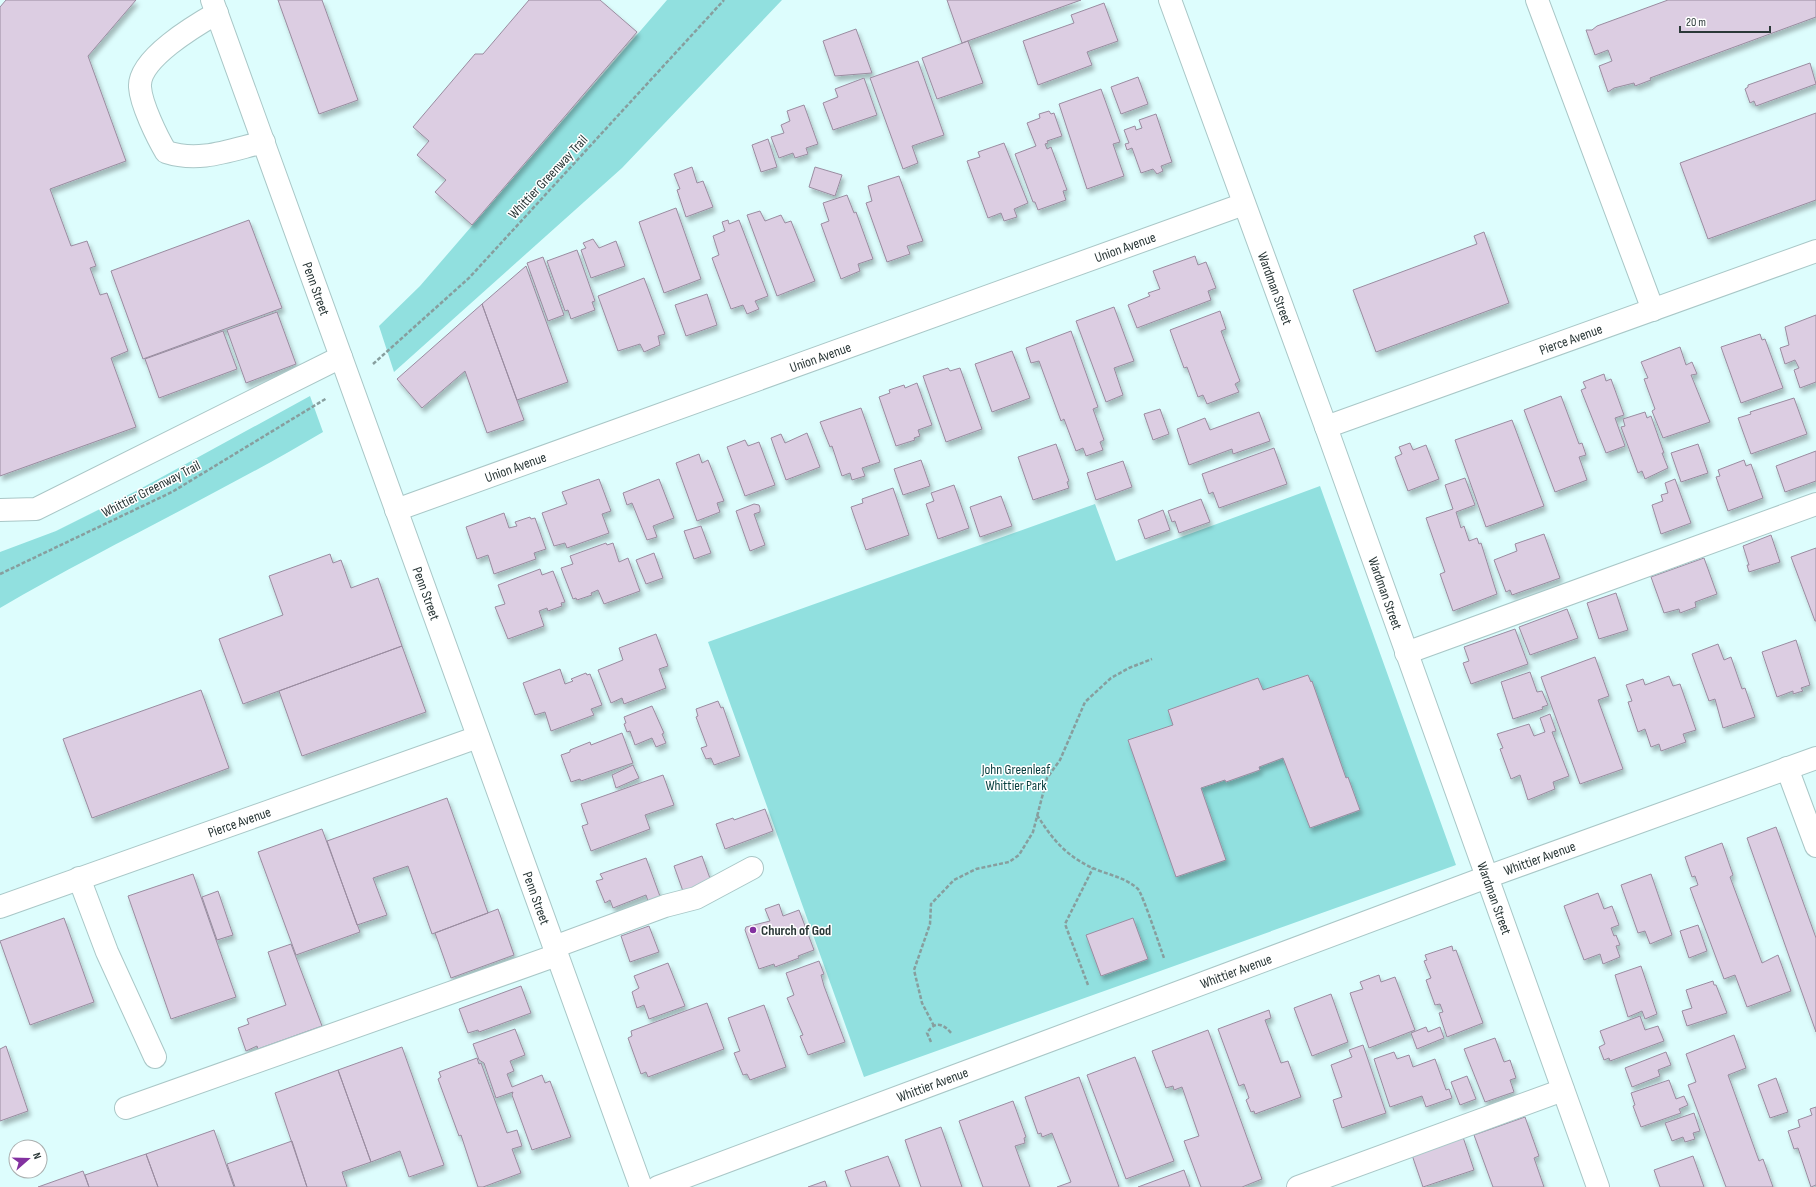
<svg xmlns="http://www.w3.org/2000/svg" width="1816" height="1187" viewBox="0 0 1816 1187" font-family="'Sofia Sans Condensed',sans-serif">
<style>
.green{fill:#91e0df}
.building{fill:#dccde2;stroke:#9a8ca0;filter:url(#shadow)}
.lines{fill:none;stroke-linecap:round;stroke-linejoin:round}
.minor-casing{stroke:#a9c7c7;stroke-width:24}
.path{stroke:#879e9e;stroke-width:2.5;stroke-dasharray:4 2;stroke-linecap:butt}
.minor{stroke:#fff;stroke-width:22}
.poi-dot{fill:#8331a0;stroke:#fff;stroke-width:1.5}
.labels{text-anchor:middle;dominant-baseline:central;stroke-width:3;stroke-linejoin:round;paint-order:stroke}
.street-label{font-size:14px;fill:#2b3838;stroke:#fff}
.park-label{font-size:14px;fill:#063e3e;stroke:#fff}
.poi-label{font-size:14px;font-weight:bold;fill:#2b3838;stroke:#fff;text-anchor:start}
</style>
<defs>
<filter id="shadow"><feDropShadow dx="2.5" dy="4.5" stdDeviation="2" flood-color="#0004"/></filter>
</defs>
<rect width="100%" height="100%" fill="#ddfdfd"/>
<path class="green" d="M667,0H782L622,168L394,372L379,326L420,286Z
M310,396L323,432C217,495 106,546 0,608V552L56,531L140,489Z
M1320,486L1456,865L864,1077L708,642L1095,504L1116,561Z"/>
<path class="building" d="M6,0H136L88,56L126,161L50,189L71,246L87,241L96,266L90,268L100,295L107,293L128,351L111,358L136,427L0,476V7Z
M278,0H322L358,100L319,114Z
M529,0H600L637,32L472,225L435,192L446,180L417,155L429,141L413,127L475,54H483Z
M947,0H1081L962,43Z
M1668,0H1816V17L1650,78L1651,80L1635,86L1634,83L1614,88L1608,92L1599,66L1612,61L1608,50L1595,55L1586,30H1592L1597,26Z
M1104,3L1118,41L1087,52L1092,65L1038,85L1023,41L1074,23L1071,15Z
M856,29L872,73L835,76L823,41Z
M968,41L983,83L937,99L922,58Z
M918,61L944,135L912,146L918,163L903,169L870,78Z
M1810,63L1816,84L1756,106L1754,101L1750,103L1745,89L1748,87V85Z
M1138,77L1148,104L1121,114L1111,87Z
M864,78L877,115L833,130L823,103L838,97L835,89Z
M1101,89L1120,142L1113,144L1124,176L1087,189L1059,104Z
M804,105L818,144L806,148L808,154L795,158L793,153L779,158L771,137L784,133L781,125L790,121L787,111Z
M1049,111L1051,114L1054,113L1062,136L1047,141L1048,143L1045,144L1047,149L1051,147L1067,190L1063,191L1066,200L1038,210L1035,202H1033L1015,154L1036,146L1027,123L1040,118L1039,114Z
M1816,113V200L1708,239L1680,163Z
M1156,114L1172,162L1161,166L1163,171L1157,174L1153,169L1141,173L1132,148L1127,150L1125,144L1129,143L1124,130L1135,126L1136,130L1142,128L1139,120Z
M768,139L777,167L761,172L752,145Z
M1004,143L1028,203L1014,209L1017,217L1004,221L1001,213L988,218L967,161L980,157L978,152Z
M692,167L697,183L703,181L713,207L686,217L677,190L680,189L674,174Z
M815,167L842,175L835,196L809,187Z
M899,176L923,241L907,246L910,254L887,262L866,203L872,201L868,186Z
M847,195L854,213L856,212L873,259L858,264L860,271L841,279L821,224L829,221L823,203Z
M676,208L701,279L664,293L639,222Z
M760,211L765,221L781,215L785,223L791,221L815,281L777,296L747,215Z
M249,220L282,308L143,359L111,271Z
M728,220L729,224L739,220L768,296L755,301L759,309L747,314L743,305L731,309L712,258L719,255L713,236L725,231L722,222Z
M1484,232L1509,303L1376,352L1353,290L1477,244L1474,236Z
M593,239L599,248L616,241L625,266L591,278L581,250L586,248L583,243Z
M577,250L595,301L592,302L595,310L571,319L568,310L565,311L547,261Z
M1195,256L1198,265L1206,262L1216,288L1208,291L1211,300L1137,328L1128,305L1150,296L1148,293L1160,289L1153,271Z
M543,257L564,315L548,321L527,263Z
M526,266L568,382L517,400L482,304Z
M644,278L665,334L658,336L660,345L644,352L640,344L618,351L598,296Z
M707,294L717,325L686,336L675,305Z
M482,304L524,420L487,433L465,371L422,408L397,379Z
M1114,307L1134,361L1114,368L1123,395L1106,402L1076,321Z
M1220,311L1226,329L1221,331L1240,381L1235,384L1239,392L1207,404L1203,395L1198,397L1187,367L1184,368L1170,330Z
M277,312L296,364L246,383L227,330Z
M1816,315V382L1800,388L1794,370L1799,368L1795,360L1785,364L1780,348L1789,345L1785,327Z
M223,331L237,369L159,398L145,359Z
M1071,331L1098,407L1093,409L1104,440L1100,442L1103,450L1086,456L1083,448L1076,451L1064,419L1061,421L1039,361L1031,363L1026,348Z
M1760,334L1762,340L1765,339L1783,388L1741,403L1721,347Z
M1680,347L1686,365L1692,362L1697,374L1691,375L1710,422L1663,438L1652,411L1655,409L1644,379L1648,378L1641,362Z
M1012,351L1030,398L992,412L975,364Z
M948,368L950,371L960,368L982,429L946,442L923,376Z
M1604,374L1606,381L1611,379L1624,415L1615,418L1625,446L1606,453L1581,390L1586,388L1583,382Z
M917,383L932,425L918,430L920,436L914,438L915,440L896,446L879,397L890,393L889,390L904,385L905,388Z
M1561,396L1579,444L1582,443L1586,455L1579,457L1587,480L1555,492L1524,410Z
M1794,398L1807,434L1751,454L1738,418L1751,414L1750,412Z
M861,408L880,462L862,468L865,476L852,480L850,473L842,476L832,446L830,447L820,422Z
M1160,409L1169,434L1153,440L1144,414Z
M1259,412L1270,441L1233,454L1232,449L1189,465L1177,429L1205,418L1210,430Z
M1645,412L1647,418L1651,416L1664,453H1662L1668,468L1645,479L1642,471L1638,473L1621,427L1625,426L1623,419Z
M1512,420L1544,506L1486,527L1455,440Z
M807,433L820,467L786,480L771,438L781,434L785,443Z
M745,440L748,446L759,442L775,485L745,496L727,447Z
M1410,443L1413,450L1426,445L1439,479L1408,491L1395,457L1402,454L1399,447Z
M1056,444L1069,481L1067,482L1069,488L1033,500L1018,457Z
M1698,444L1708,473L1681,482L1671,453Z
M1274,448L1287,484L1219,508L1213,492L1209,494L1202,474Z
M1816,451V481L1785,492L1776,466Z
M699,454L702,463L708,460L724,501L717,503L720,512L697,521L676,463Z
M921,460L930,486L903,495L894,469Z
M1744,460L1746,466L1751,464L1763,498L1728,511L1716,477L1720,476L1718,470Z
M1123,461L1132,487L1096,500L1087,473Z
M1465,478L1475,505L1456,512L1461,528L1464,526L1469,541L1477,538L1479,544L1481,543L1497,594L1453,611L1440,574L1445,572L1426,518L1453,509L1445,485Z
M599,479L611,511L602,514L609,533L567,548L565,543L554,546L542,513L567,504L562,492Z
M659,479L674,518L653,526L657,537L647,540L632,503L627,505L623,493Z
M1675,479L1691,523L1661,534L1652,505L1663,501L1661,495L1668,493L1665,483Z
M954,485L969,528L938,539L926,504L934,501L931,493Z
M893,488L909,535L866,550L851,507L863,503L862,499Z
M1001,496L1012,526L980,537L970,507Z
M1201,499L1210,522L1179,533L1175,521L1172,522L1168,511Z
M754,504L759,505L760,508V512L754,514L765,545L750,551L736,511Z
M1163,510L1170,530L1145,539L1138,520Z
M504,513L509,528L517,526L515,522L530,517L531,519L535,518L546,549L534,553L536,559L494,574L488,555L477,559L466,527Z
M701,526L711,553L694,559L684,531Z
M1544,534L1560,578L1512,595L1510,590L1506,592L1494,560L1517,551L1515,544Z
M1771,535L1780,562L1749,572L1747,565H1749L1743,546Z
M606,543L607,545L613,543L619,562L628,558L640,591L604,604L598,590L591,593L592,595L577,600L576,598L573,599L561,568L573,564L570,556Z
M1816,548V621H1815L1791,557Z
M654,553L663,578L646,584L636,560Z
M330,554L333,563L341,560L351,588L378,578L402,646L243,704L219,639L283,615L269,576Z
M1704,558L1717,594L1695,602L1696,607L1680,613L1679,609L1664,613L1651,577Z
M540,569L542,575L553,571L565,602L561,603L562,606L548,611L547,608L539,611L544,626L508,639L495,607L505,604L498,585Z
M1616,593L1628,630L1599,639L1587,603Z
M1567,609L1578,638L1530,655L1519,627Z
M1515,629L1528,664L1471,684L1463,663L1469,661L1464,647Z
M656,634L668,666L659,669L666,688L624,704L622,698L611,703L598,670L623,660L619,648Z
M1796,640L1810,685L1801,688L1803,691L1793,694V691L1777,697L1762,652Z
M1718,644L1724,660L1731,657L1742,689L1745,688L1755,717L1723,728L1715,699L1709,701L1692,654Z
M402,646L426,712L302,756L279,691Z
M1595,657L1609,696L1598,700L1623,769L1580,784L1541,677Z
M560,669L565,684L573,681L571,679L586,673L587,675L590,674L602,705L591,709L594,715L551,731L545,712L535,715L523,683Z
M1530,672L1537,692L1542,691L1548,705L1542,707L1543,709L1513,719L1501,682Z
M1308,675L1311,682L1312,681L1346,778L1348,777L1360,810L1310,828L1283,758L1259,767L1260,770L1226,782L1225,780L1201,788L1226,860L1176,877L1128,740L1173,725L1168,710L1258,678L1263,690Z
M1669,676L1673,686L1680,684L1696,730L1683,734L1686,742L1661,751L1659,744L1651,747L1645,729L1638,732L1628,702L1632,701L1626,685L1643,679L1645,685Z
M201,690L229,768L92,818L63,739Z
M718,701L721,708L723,707L740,756L714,765L711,758L706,759L701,748L707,746L696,717L698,716L696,709Z
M652,706L664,733L662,734L666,743L656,747L652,738L635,745L630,731L627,732L624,724L626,723L624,717Z
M1550,714L1556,731L1552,732L1569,776L1553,782L1555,789L1528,800L1520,775L1511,779L1500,749L1503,748L1497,734L1529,724L1534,736L1545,732L1540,718Z
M622,733L633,763L581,781L580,779L571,782L561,755L570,752V750L590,742L591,745Z
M633,765L639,778L616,788L612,775Z
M663,775L674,805L645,815L650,829L591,851L582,826L588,824L581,804Z
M447,798L488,913L432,934L408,866L373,878L387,915L357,925L327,841Z
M765,809L773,831L725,849L716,824L733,818L734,820Z
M1776,827L1816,938V1032L1747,838Z
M322,829L360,932L296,955L258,852Z
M1722,843L1733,875L1730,877L1762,963L1778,955L1791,991L1747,1007L1735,975L1724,979L1690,888L1698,885L1695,876L1692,877L1685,857Z
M702,856L712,884L684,894L674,866Z
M646,858L661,899L649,904L646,895L613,908L610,900L605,903L596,881L603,879L600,874Z
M193,874L236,997L171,1019L128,896Z
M1651,874L1672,935L1650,944L1645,931L1638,933L1621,885Z
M218,891L233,935L217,940L202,897Z
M1598,893L1604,909L1612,906L1619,925L1611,928L1614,936L1616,935L1620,945L1616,946L1620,957L1603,964L1600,954L1584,960L1564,906Z
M779,904L783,916L799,910L814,950L798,956L799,958L775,967L774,964L759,969L745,930L746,927L770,921L765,909Z
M498,909L514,955L451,978L435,933Z
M64,918L94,1002L30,1025L0,941Z
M1133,918L1148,959L1101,976L1086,935Z
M1698,925L1707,951L1689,958L1680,931Z
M649,926L659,952L630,962L621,936Z
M291,944L322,1026L258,1049L257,1046L246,1051L238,1028L249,1024L247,1019L286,1005L268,952Z
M1452,946L1453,951L1456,950L1483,1023L1447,1037L1439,1013L1443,1012L1440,1004L1435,1005L1426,980L1431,978L1424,961L1427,960L1425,955Z
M819,961L824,974L821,975L824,986L845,1042L808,1055L800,1036L803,1035L787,998L794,995L786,973Z
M668,963L685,1006L649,1019L644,1005L637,1008L632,992L639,988L634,976Z
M1641,966L1657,1014L1645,1019L1642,1011L1628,1017L1615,975Z
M1379,975L1381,982L1395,977L1415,1030L1369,1048L1350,993L1363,989L1360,982Z
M1713,981L1714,985H1716L1727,1013L1687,1026L1682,1011L1692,1008L1686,990Z
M521,986L531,1013L479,1032L478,1030L468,1033L459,1009Z
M1331,994L1348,1042L1312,1056L1294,1008Z
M707,1003L724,1049L648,1077L646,1072L641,1074L628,1038L632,1036L631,1031Z
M764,1005L786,1067L750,1080L747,1074L743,1075L734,1053L740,1051L728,1018Z
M1269,1010L1271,1018L1265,1020L1281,1063L1288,1061L1301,1097L1255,1114L1254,1111L1251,1112L1246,1100L1249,1098L1244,1084L1239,1086L1218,1029Z
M1640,1016L1645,1030L1658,1026L1664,1041L1610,1061L1609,1058L1604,1060L1599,1047L1605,1044L1600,1031Z
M1426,1027L1428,1032L1440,1027L1444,1038L1417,1049L1411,1033Z
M515,1029L525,1055L510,1061L514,1071L507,1074L512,1087L542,1075L545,1083L550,1081L571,1137L532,1150L512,1095L513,1092L496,1098L484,1063L479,1060L473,1044Z
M1208,1030L1262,1179L1242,1187H1201L1184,1141L1199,1136L1182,1087L1174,1090L1173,1086L1166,1088L1152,1051Z
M1734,1035L1746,1068L1728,1075L1759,1161L1763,1159L1773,1187H1726L1688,1085L1696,1082L1686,1054Z
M1495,1038L1504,1062L1510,1060L1516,1078L1510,1080L1514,1092L1485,1102L1464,1049Z
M1363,1045L1386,1113L1342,1128L1333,1100L1342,1097L1331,1065L1352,1057L1349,1050Z
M6,1046L28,1111L0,1121V1049Z
M402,1047L444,1165L409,1177L400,1151L371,1162L338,1070Z
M1394,1052L1397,1059L1409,1055L1413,1067L1435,1059L1446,1090L1449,1089L1452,1098L1426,1107L1422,1096L1390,1107L1374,1059Z
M1666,1052L1671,1065L1658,1070L1660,1076L1632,1087L1625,1068Z
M1135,1057L1174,1161L1126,1179L1087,1075Z
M477,1058L479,1064L481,1063L507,1133L517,1130L522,1146L512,1149L521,1173L483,1187H478L461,1135L459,1136L438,1079L441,1077L439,1072Z
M338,1070L371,1162L342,1172L347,1187H307L275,1093Z
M1467,1076L1476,1099L1460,1105L1451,1082Z
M1079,1077L1119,1187H1057L1071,1182L1052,1133L1042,1137L1041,1133L1038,1134L1025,1097Z
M1776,1078L1788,1112L1770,1118L1758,1085Z
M1669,1080L1676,1099L1684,1096L1688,1105L1679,1109L1681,1113L1641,1127L1633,1106L1635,1105L1631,1093Z
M1013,1101L1026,1137L1024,1138L1025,1143L1015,1146L1030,1187H983L959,1121Z
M1816,1107V1185L1811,1187L1798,1148L1794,1149L1788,1131L1800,1127L1798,1120L1812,1115L1810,1109Z
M1694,1113L1700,1131L1693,1133L1695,1139L1685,1142L1683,1137L1672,1141L1665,1123Z
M1525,1117L1539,1156L1534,1158L1544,1187H1493L1474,1135Z
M941,1127L962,1187H921L905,1140Z
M214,1130L234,1187H158L146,1154Z
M1463,1137L1474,1170L1423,1187L1412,1155Z
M292,1141L307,1187H235L227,1164Z
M146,1154L158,1187H89L85,1175Z
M888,1156L900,1187H851L845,1171Z
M1693,1156L1704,1187H1660L1654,1170Z
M1184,1170L1190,1187H1138Z
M83,1171L89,1187H38Z
M825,1181L827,1187H808Z"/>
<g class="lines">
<g class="minor-casing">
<g id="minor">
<path id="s1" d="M212,0L641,1187"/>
<path id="s2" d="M1170,0L1326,427L1598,1187"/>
<path d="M1537,0L1653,310"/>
<path d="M217,13C196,25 138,59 140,87C141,104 157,137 166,152C200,163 230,150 264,142"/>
<path id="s3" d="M1326,427L1816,251"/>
<path d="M0,510L36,509L341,357"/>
<path id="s4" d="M396,510L1244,204"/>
<path d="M1406,653L1816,504"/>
<path d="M1787,768L1816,846"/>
<path d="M79,878L107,952L155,1057"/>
<path id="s5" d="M0,907L478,737"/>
<path d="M554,947L665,906L696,898L752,868"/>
<path d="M126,1108L557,955"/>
<path id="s6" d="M658,1187L1487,877L1816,758"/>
<path d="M1298,1187L1563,1090"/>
</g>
</g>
<path class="path" d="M373,364L469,278L724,0
M0,574L172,492L327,398
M1037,815C1054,842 1069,859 1100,871C1114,876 1127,879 1138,889C1143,895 1160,947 1164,958
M1088,985L1065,924L1093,868
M934,1026L922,1003L914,970L930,924L931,904L954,880L976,869L1009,862L1019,855L1033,832L1047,778L1060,760L1085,702L1111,678L1129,668L1152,659
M931,1042L927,1033C935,1020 944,1024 952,1034"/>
<use href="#minor" class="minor"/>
</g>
<circle class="poi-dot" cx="753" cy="930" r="4"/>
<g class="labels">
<g class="street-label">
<text transform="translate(548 177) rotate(-47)">Whittier Greenway Trail</text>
<text stroke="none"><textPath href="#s4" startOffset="775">Union Avenue</textPath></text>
<text stroke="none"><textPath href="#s2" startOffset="307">Wardman Street</textPath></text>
<text stroke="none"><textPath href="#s1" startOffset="307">Penn Street</textPath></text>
<text stroke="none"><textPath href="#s3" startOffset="260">Pierce Avenue</textPath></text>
<text stroke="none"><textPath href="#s4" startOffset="451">Union Avenue</textPath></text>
<text stroke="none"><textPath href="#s4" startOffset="127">Union Avenue</textPath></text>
<text transform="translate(151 489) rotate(-27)">Whittier Greenway Trail</text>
<text stroke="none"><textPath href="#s2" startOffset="631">Wardman Street</textPath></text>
<text stroke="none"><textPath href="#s1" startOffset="631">Penn Street</textPath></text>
<text stroke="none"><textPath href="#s5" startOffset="254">Pierce Avenue</textPath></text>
<text stroke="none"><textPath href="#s6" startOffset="941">Whittier Avenue</textPath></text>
<text stroke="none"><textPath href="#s1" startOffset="955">Penn Street</textPath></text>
<text stroke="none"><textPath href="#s2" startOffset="955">Wardman Street</textPath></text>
<text stroke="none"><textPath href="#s6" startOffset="617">Whittier Avenue</textPath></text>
<text stroke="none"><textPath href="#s6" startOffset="293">Whittier Avenue</textPath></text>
</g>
<g class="park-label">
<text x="1016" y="769">John Greenleaf<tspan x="1016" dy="16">Whittier Park</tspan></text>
</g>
<g class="poi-label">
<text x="761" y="930">Church of God</text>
</g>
</g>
<g transform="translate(28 1159) rotate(70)"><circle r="19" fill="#ffffff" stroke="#aaafaf"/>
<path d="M0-3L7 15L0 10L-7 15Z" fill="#8331a0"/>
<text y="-6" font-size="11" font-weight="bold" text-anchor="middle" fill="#2b3838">N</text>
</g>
<path d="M1680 26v6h90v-6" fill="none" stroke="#2b3838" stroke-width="2"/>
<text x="1686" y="26" font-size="12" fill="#2b3838" stroke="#ffffff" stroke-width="3" paint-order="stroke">20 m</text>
</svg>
